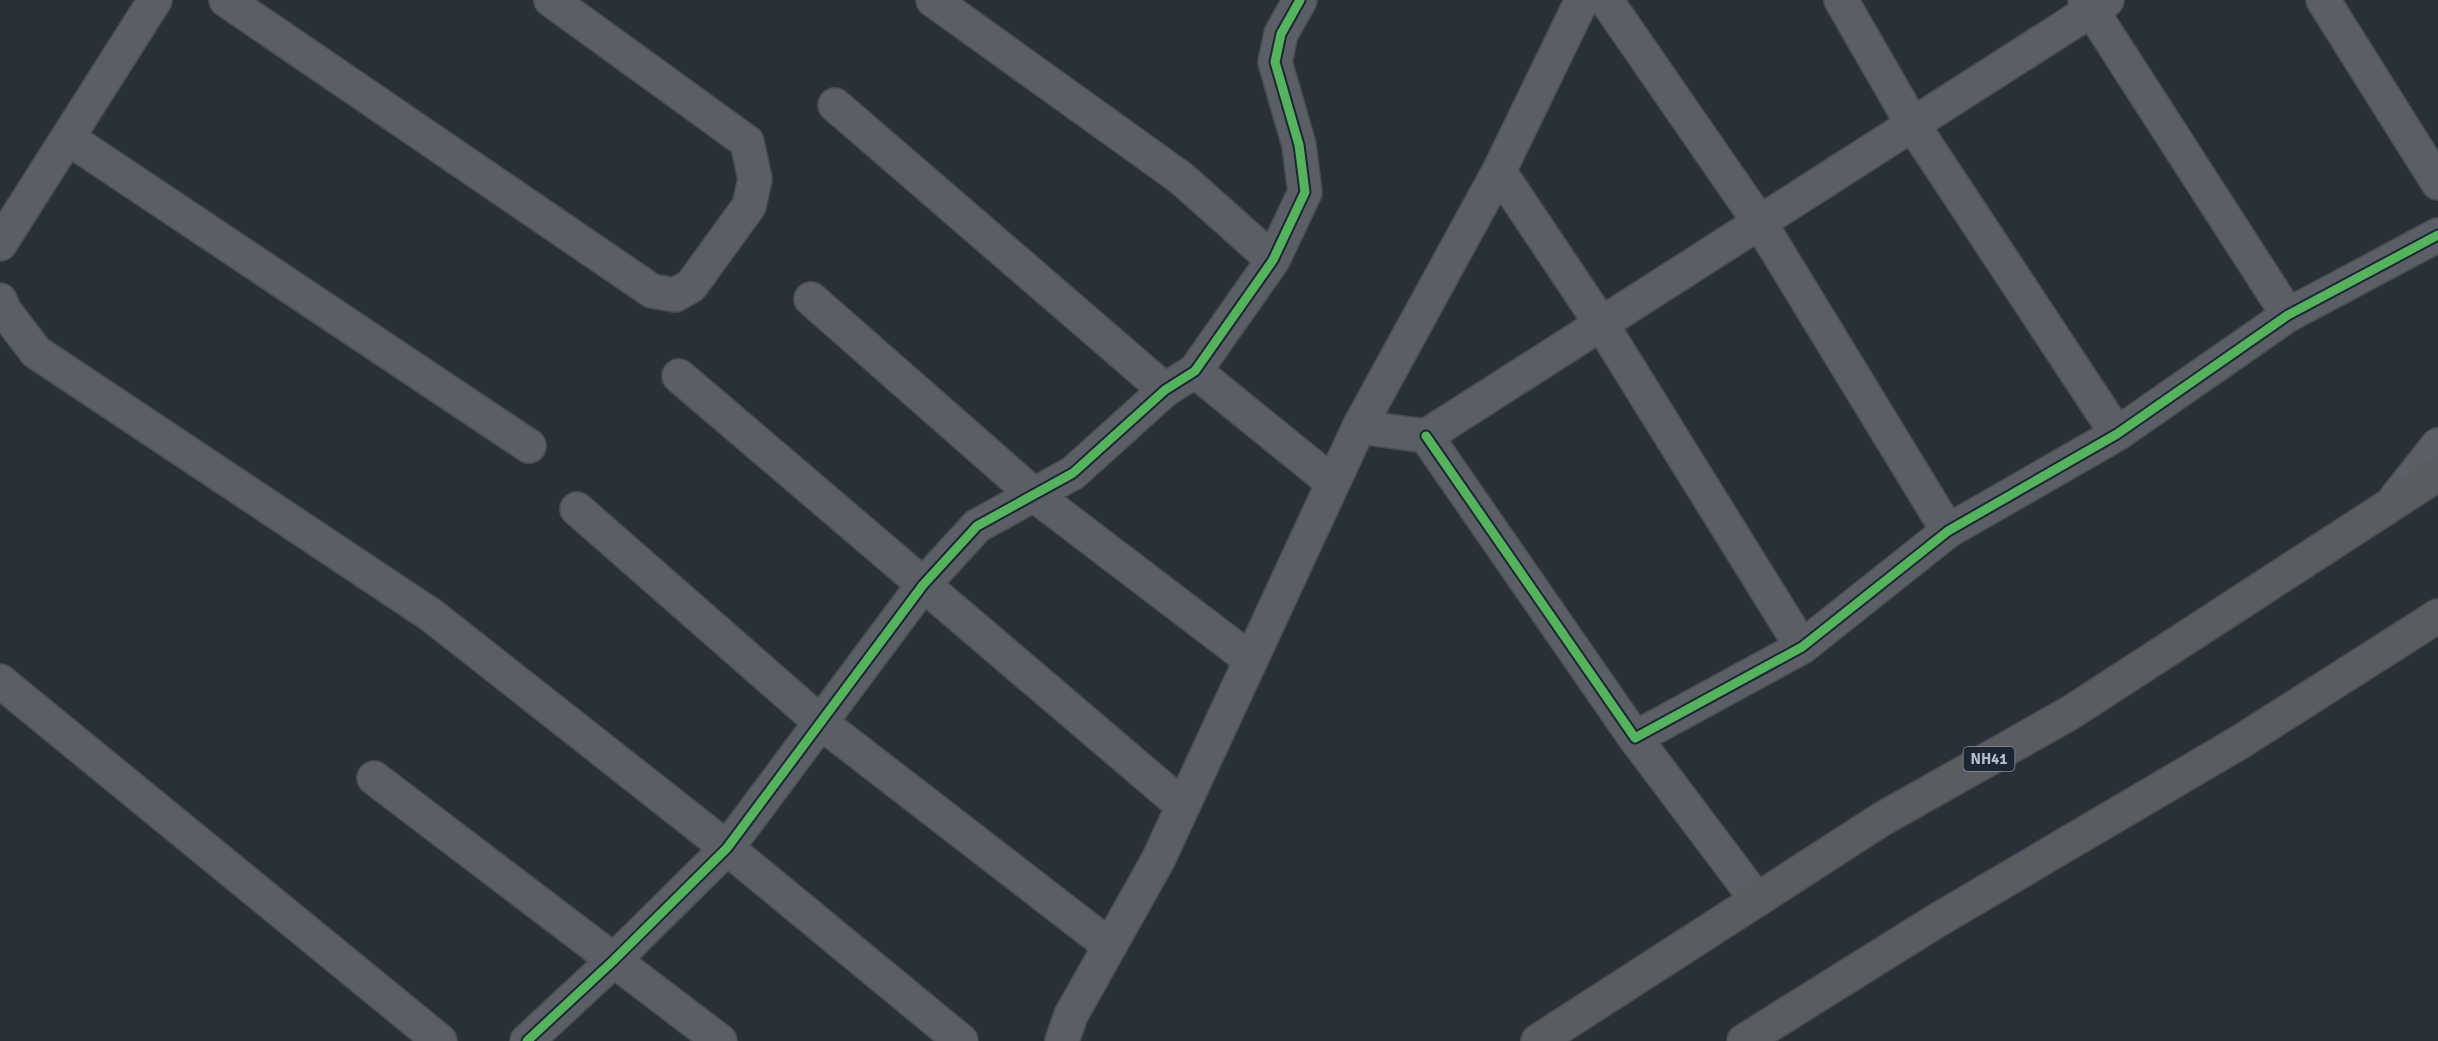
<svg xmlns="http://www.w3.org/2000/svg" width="2438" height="1041" viewBox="0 0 2438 1041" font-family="Signika,sans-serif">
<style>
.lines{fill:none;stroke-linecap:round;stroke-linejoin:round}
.minor-casing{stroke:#484c53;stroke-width:36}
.highway-casing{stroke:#474c53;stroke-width:36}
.minor{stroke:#5a5e66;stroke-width:33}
.highway{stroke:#5a5d60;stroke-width:33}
.cycleway-casing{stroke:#1d2633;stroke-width:13}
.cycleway{stroke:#56b35d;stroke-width:9}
.labels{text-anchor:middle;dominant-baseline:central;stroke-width:5;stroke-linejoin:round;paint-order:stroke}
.shield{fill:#1d2633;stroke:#878f9c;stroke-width:1.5}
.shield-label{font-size:15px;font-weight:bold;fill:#b4bcc9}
</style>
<rect width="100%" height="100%" fill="#2a3038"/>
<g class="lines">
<g class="minor-casing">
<path id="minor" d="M226,0L652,291L675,295L691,286L749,206L755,179L747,142L551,0
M933,0L1181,178L1273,260
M1606,0L1760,223L1948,531
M1841,0L1913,125L2117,434
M2085,0L2288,315
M2323,0L2438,183
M835,105L1165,390
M68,138L529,446
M1499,171L1602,325L1802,647
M0,244L155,0
M811,299L1033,494L1251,660
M0,300L4,310L36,352L431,615L727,848L961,1041
M1195,371L1333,483
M679,376L1183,806
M1359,427L1426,436L2107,0
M1426,436L1635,738L1802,647L1948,531L2117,434L2288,315L2438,235
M2396,498L2438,445
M577,509L820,722L1110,946
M0,681L440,1041
M1635,738L1757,900
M374,778L720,1041
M527,1041L613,961L727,848L923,585L977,526L1073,473L1165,390L1195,371L1273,260L1305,192L1299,145L1275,62L1281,34L1300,0
M1062,1041L1071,1015L1158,860L1359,427L1499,171L1582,0"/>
</g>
<g class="highway-casing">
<path id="highway" d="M1538,1041L1882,819L2070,713L2438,474
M1744,1041L1936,921L2240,742L2438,616"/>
</g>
<use href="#minor" class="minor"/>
<use href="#highway" class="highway"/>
<g class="cycleway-casing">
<path id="cycleway" d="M1426,436L1635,738L1802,647L1948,531L2117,434L2288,315L2438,235
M527,1041L613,961L727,848L923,585L977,526L1073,473L1165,390L1195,371L1273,260L1305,192L1299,145L1275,62L1281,34L1300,0"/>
</g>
<use href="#cycleway" class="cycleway"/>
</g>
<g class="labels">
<rect class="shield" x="1963.5" y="747" width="51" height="24" rx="4.5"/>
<g class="shield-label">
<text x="1989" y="759">NH41</text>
</g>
</g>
</svg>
